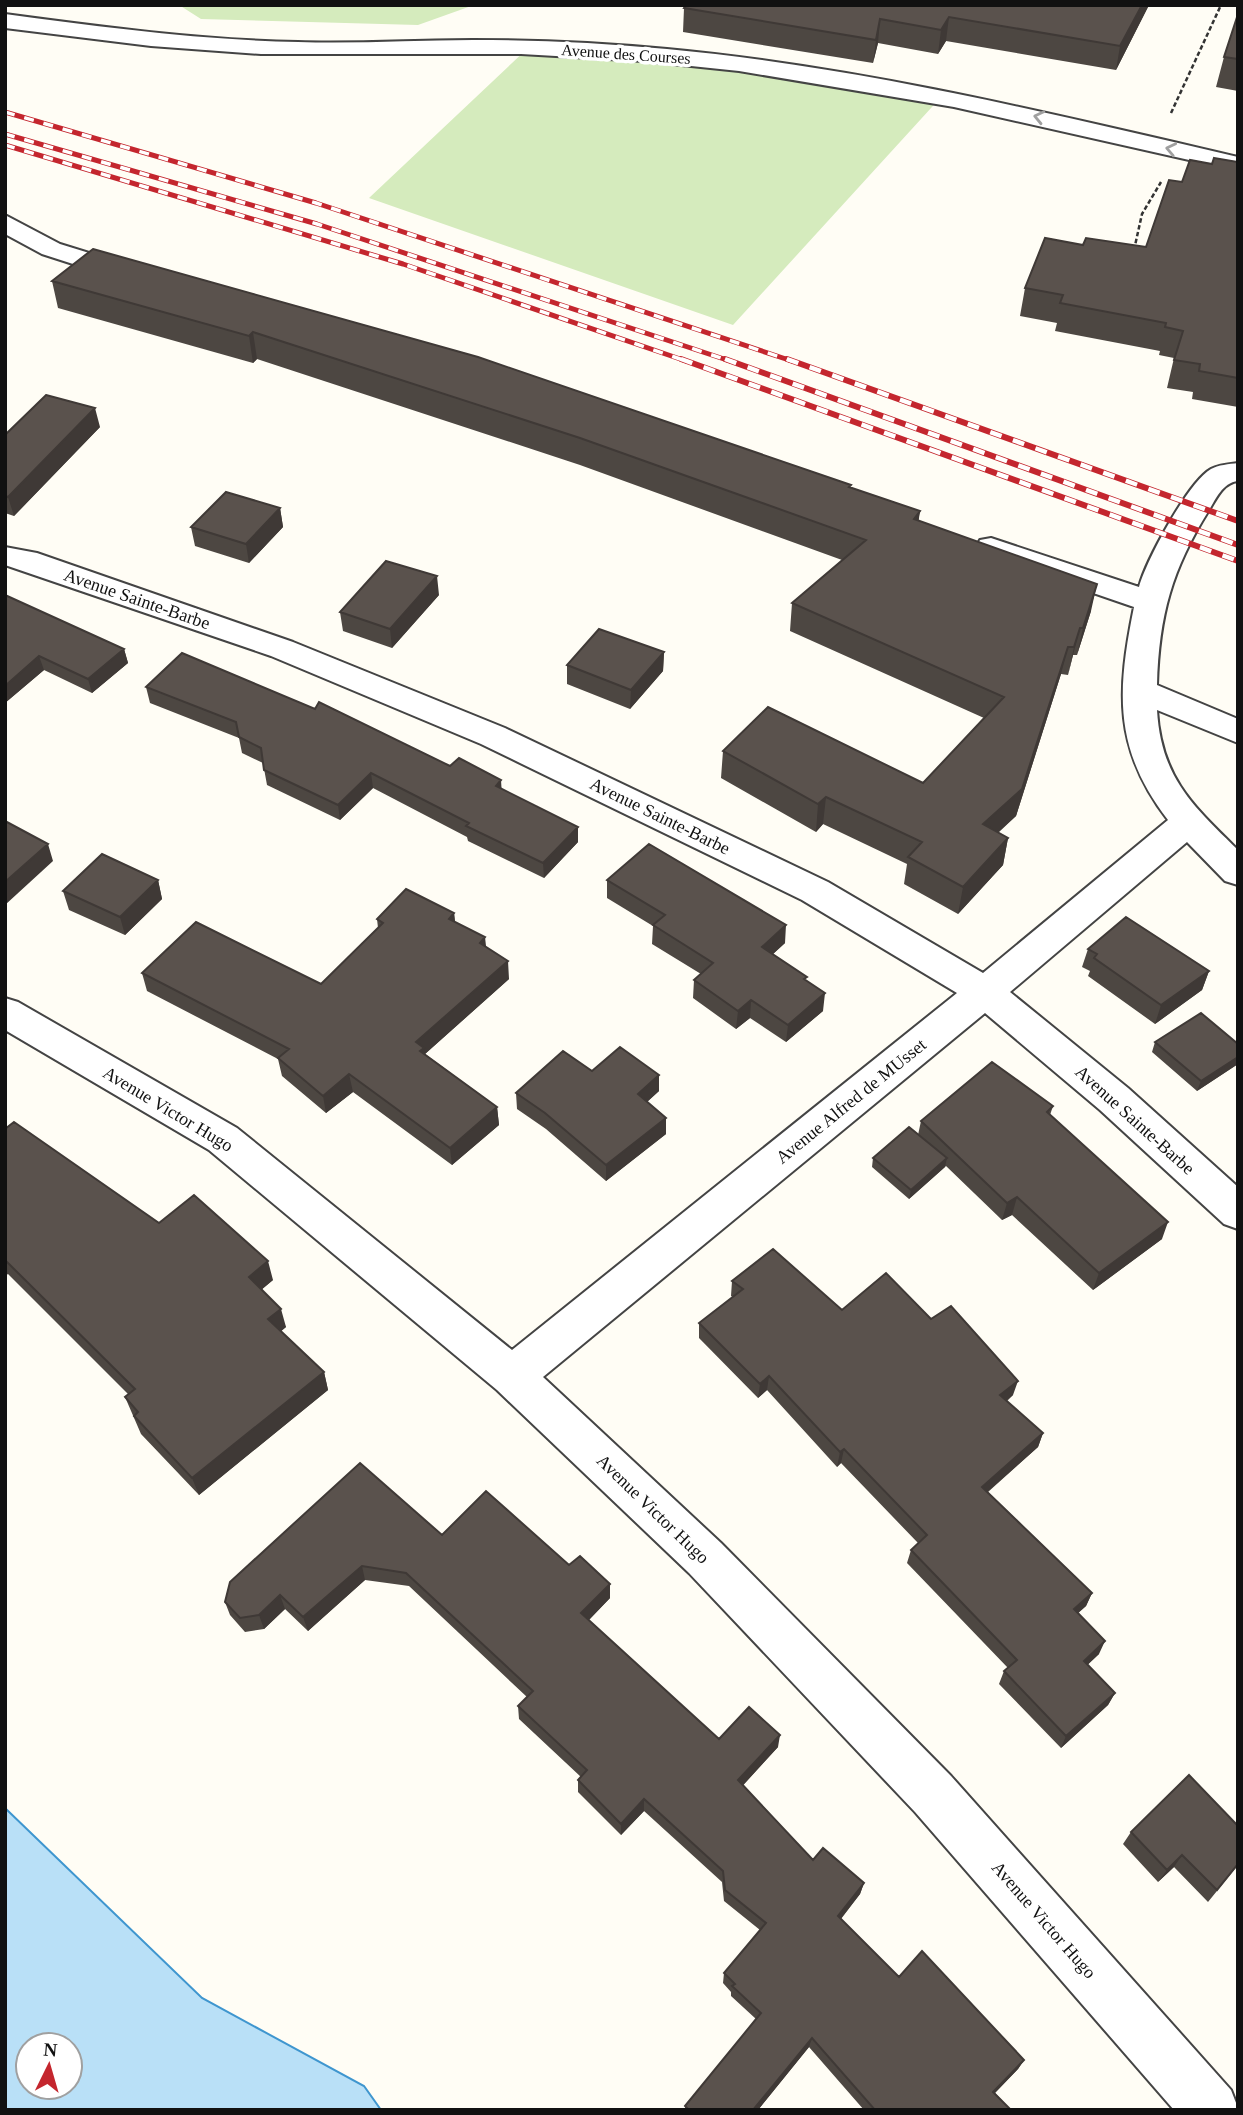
<svg xmlns="http://www.w3.org/2000/svg" width="1243" height="2115" viewBox="0 0 1243 2115" font-family="'Times New Roman',serif">
<style>
.green{fill:#d5ebbd}
.water{fill:#b9e0f7;stroke:#3f96cf;stroke-width:2;fill-rule:evenodd}
.lines{fill:none;stroke-linecap:round;stroke-linejoin:round}
.street-casing{stroke:#444;stroke-width:4}
.path{stroke:#333;stroke-width:2.5;stroke-dasharray:4.5 2.5;stroke-linecap:butt}
.street{fill:#fff;fill-rule:evenodd}
.rail-far1-casing{stroke:#c4262e;stroke-width:5}
.rail-casing{stroke:#c4262e;stroke-width:6}
.rail-far1{stroke:#fff;stroke-width:3.5;stroke-dasharray:10;stroke-linecap:butt}
.rail{stroke:#fff;stroke-width:4.5;stroke-dasharray:12;stroke-linecap:butt}
.wall{fill:#4d4742}
.shaded-wall{fill:#3f3936}
.building{fill:#5a524d;stroke:#3f3936;stroke-width:2}
.oneway{stroke:#a0a0a0}
.labels{text-anchor:middle;dominant-baseline:central;stroke-width:7;stroke-linejoin:round;paint-order:stroke}
.far-street-label{font-size:16px;fill:#111;stroke:#fff}
.street-label{font-size:18px;fill:#111;stroke:#fff}
</style>
<rect width="100%" height="100%" fill="#fffdf5"/>
<path class="green" d="M179,5H474L418,25L201,19Z
M528,48L602,52L942,96L733,325L369,198Z"/>
<path class="water" d="M5,1808L202,1998L364,2086L381,2110H5ZM28,2045H70V2087H28Z"/>
<g class="lines">
<g class="street-casing">
<path id="street" d="M5,14C102,27 200,40 298,42C356,44 415,40 473,40C537,40 602,43 667,49C860,67 1049,113 1238,157V171L954,107L739,71L643,61L521,54H261L151,46L5,28Z
M5,215L60,244L138,268L142,274L138,280L129,282L42,254L5,234Z
M1238,463V481C1222,483 1216,499 1209,510C1172,569 1159,615 1157,685L1238,719V743L1157,710C1161,777 1192,805 1238,850V885L1225,881L1187,842L1010,992L1128,1088L1238,1187V1229L1224,1224L1100,1110L985,1013L543,1377L721,1543L951,1776L1231,2090L1238,2108L1174,2110L915,1812L689,1573L497,1390L209,1150L5,1030V998L18,1002L237,1128L512,1350L957,993L802,900L481,744L271,656L5,565V547L37,553L293,642L505,728L828,882L983,973L1168,820C1113,749 1117,691 1134,607L980,554L976,547L980,540L991,538L1139,587C1146,561 1188,482 1211,469C1218,465 1229,464 1238,463Z"/>
</g>
<path class="path" d="M1171,113L1221,5
M1134,250L1142,214L1161,182"/>
<use href="#street" class="street"/>
<g class="rail-far1-casing">
<path id="rail-far1" d="M5,112L316,203L792,361
M5,134L317,224L730,361
M5,145L403,264L686,361"/>
</g>
<g class="rail-casing">
<path id="rail" d="M681,359L1238,561
M725,359L1238,545
M787,359L1238,521"/>
</g>
<use href="#rail-far1" class="rail-far1"/>
<use href="#rail" class="rail"/>
</g>
<path class="wall" d="M686,5H1149L1116,70L946,41L938,54L878,43L873,63L683,32L684,8Z
M1238,14V91L1216,87L1224,57Z
M1238,162V407L1192,399L1193,392L1167,388L1174,358L1159,355L1160,351L1055,331L1057,323L1020,316L1025,288L1083,245L1146,247L1182,182L1212,164Z
M93,249L851,488L920,511L918,521L1091,611L1077,655H1073L1068,675L1061,674L1016,816L998,833L1008,838L1003,865L958,914L904,884L907,864L823,824L816,832L721,778L723,751L923,783L984,718L790,631L792,603L842,560L580,465L257,359L253,363L58,308L52,281Z
M100,427L14,516L5,513V435Z
M280,508L283,527L249,563L195,546L191,527Z
M5,595L124,649L128,663L92,693L44,670L5,703Z
M439,595L392,648L343,631L340,612Z
M664,652L663,671L630,709L567,684V665Z
M146,687L450,766L502,789L578,842L544,878L468,841L467,837L373,788L340,820L267,785L263,763L242,753L239,738L150,703Z
M158,880L162,899L125,935L69,910L63,891Z
M607,880L785,943L773,954L823,1011L786,1042L750,1018L736,1029L693,998L694,980L701,974L652,944L653,926L607,898Z
M454,913L455,922L486,947L509,979L425,1054L497,1107L499,1125L452,1165L353,1092L326,1113L282,1076L278,1059L147,991L142,973L321,984L378,928L377,919Z
M1088,949L1209,971L1202,990L1155,1024L1088,976L1090,971L1082,967Z
M1155,1042L1238,1044V1064L1197,1091L1152,1052Z
M592,1071L659,1075V1091L647,1102L666,1118V1134L606,1181L546,1129L517,1109L516,1093Z
M1053,1106L1050,1115L1162,1239L1093,1290L1012,1215L1002,1220L946,1166L909,1199L872,1167L873,1158L918,1135L921,1121Z
M5,1129L159,1223L273,1280L262,1289L286,1327L281,1331L324,1372L328,1390L199,1495L141,1434L125,1397L128,1394L8,1274L5,1276Z
M732,1281L842,1310L931,1319L1013,1395L1007,1401L1043,1433L1038,1447L988,1492L1092,1593L1086,1606L1078,1613L1099,1654L1087,1665L1115,1693L1108,1705L1061,1748L999,1684L1004,1671L1008,1668L907,1563L911,1550L918,1543L841,1463L837,1467L767,1390L758,1398L699,1338V1323L733,1297L731,1296Z
M442,1535L569,1565L610,1584V1598L589,1620L719,1739L778,1747L743,1785L813,1860L864,1883L860,1894L841,1919L899,1977L1024,2060L1018,2069L995,2093L1011,2110H864L809,2047L758,2110H685V2106L756,2019L731,1996V1992L723,1983L724,1973L760,1930L724,1901L722,1882L644,1811L621,1835L578,1792V1780L581,1777L519,1719L518,1706L527,1697L409,1586L365,1580L308,1631L285,1609L264,1629L245,1632L230,1615L225,1602Z
M1131,1832L1238,1865L1208,1902L1174,1867L1158,1882L1123,1844Z"/>
<path class="shaded-wall" d="M1142,5H1149L1116,70L1120,46Z
M949,17L946,41L938,54L941,30Z
M880,19L878,43L873,63L876,40Z
M253,332L257,359L253,363L249,336Z
M95,408L100,427L14,516L8,497Z
M280,508L283,527L249,563L246,544Z
M920,511L916,539L914,519Z
M437,576L439,595L392,648L390,629Z
M1097,584L1091,611L1077,655L1083,628Z
M1080,628L1073,655L1068,675L1074,647Z
M1068,647L1061,674L1016,816L977,851L983,824Z
M124,649L128,663L92,693L88,679Z
M664,652L663,671L630,709L631,690Z
M39,656L44,670L5,703V686Z
M371,773L373,788L340,820L338,805Z
M501,780L502,796L496,786Z
M826,797L823,824L816,832L818,804Z
M578,827V842L544,878L543,863Z
M1008,838L1003,865L958,914L963,887Z
M48,844L53,861L5,905V882Z
M158,880L162,899L125,935L120,917Z
M454,913L456,931L449,919Z
M786,925L785,943L761,965L762,947Z
M485,937L487,955L480,943Z
M508,961L509,979L425,1054L426,1065L416,1042Z
M1209,971L1202,990L1155,1024L1161,1005Z
M825,993L823,1011L786,1042L788,1025Z
M751,1000L750,1018L736,1029L738,1011Z
M1238,1057V1064L1197,1091L1201,1081Z
M349,1074L353,1092L326,1113L323,1096Z
M659,1075V1091L638,1110V1094Z
M497,1107L499,1125L452,1165L450,1148Z
M666,1118V1134L606,1181V1165Z
M947,1158L945,1167L909,1199L911,1190Z
M1017,1197L1012,1215L1002,1220L1007,1203Z
M1168,1222L1162,1239L1093,1290L1099,1273Z
M268,1261L273,1280L254,1296L249,1277Z
M281,1309L286,1327L273,1338L268,1319Z
M324,1372L328,1390L199,1495L192,1478Z
M769,1376L767,1390L758,1398L760,1384Z
M1018,1381L1013,1395L996,1409L1000,1395Z
M1043,1433L1038,1447L978,1500L982,1487Z
M844,1449L841,1463L837,1467L840,1452Z
M362,1566L365,1580L308,1631L303,1617Z
M610,1584V1598L582,1627L581,1613Z
M1092,1593L1086,1606L1068,1622L1074,1609Z
M280,1595L285,1609L264,1629L259,1615Z
M1105,1641L1099,1654L1078,1674L1084,1661Z
M1115,1693L1108,1705L1061,1748L1066,1736Z
M780,1735L778,1747L737,1792L738,1780Z
M644,1799V1811L621,1835V1824Z
M1182,1855L1174,1867L1158,1882L1167,1870Z
M864,1883L860,1894L835,1926L838,1916Z
M812,2038L809,2047L758,2110H753Z
M1024,2060L1018,2069L988,2100L993,2092Z"/>
<path class="building" d="M686,5H1142L1120,46L949,17L941,30L880,19L876,40L684,8Z
M1238,14V59L1224,57Z
M1214,158L1238,162V378L1199,371L1200,364L1174,360L1183,331L1165,327L1166,323L1060,303L1063,295L1025,288L1045,238L1083,245L1086,238L1146,247L1169,180L1182,182L1190,160L1212,164Z
M93,249L478,357L851,485L849,487L920,511L914,519L1097,584L1083,628H1080L1074,647H1068L1022,789L983,824L1008,838L963,887L908,857L922,842L826,797L818,804L723,751L768,707L923,783L1004,697L792,603L866,540L580,438L253,332L249,336L52,281Z
M46,395L95,408L8,497L5,496V435Z
M226,492L280,508L246,544L191,527Z
M386,561L437,576L390,629L340,612Z
M5,595L124,649L88,679L39,656L5,686Z
M599,629L664,652L631,690L567,665Z
M182,653L315,709L319,702L450,766L459,758L501,780L496,786L578,827L543,863L466,826L469,823L371,773L338,805L264,770L261,748L239,737L236,722L146,687Z
M5,821L48,844L5,882Z
M649,844L786,925L762,947L807,977L804,979L825,993L788,1025L751,1000L738,1011L694,980L713,963L653,925L665,915L607,880Z
M102,854L158,880L120,917L63,891Z
M406,889L454,913L449,919L485,937L480,943L508,961L416,1042L424,1048L420,1051L497,1107L450,1148L349,1074L323,1096L278,1058L289,1049L142,973L196,922L321,984L383,923L377,919Z
M1126,917L1209,971L1161,1005L1094,958L1097,954L1088,949Z
M1201,1013L1238,1044V1057L1201,1081L1155,1042Z
M620,1047L659,1075L638,1094L666,1118L606,1165L545,1113L516,1093L563,1051L592,1071Z
M992,1062L1053,1106L1047,1112L1168,1222L1099,1273L1017,1197L1007,1203L921,1121Z
M14,1122L159,1223L194,1195L268,1261L249,1277L281,1309L268,1319L324,1372L192,1478L134,1416L138,1412L125,1397L135,1389L5,1260V1129Z
M909,1127L947,1158L911,1190L873,1158Z
M773,1249L842,1310L886,1273L931,1319L951,1306L1018,1381L1000,1395L1043,1433L982,1487L1092,1593L1074,1609L1105,1641L1084,1661L1115,1693L1066,1736L1004,1671L1017,1660L911,1550L927,1535L844,1449L840,1452L769,1376L760,1384L699,1323L743,1289L732,1281Z
M360,1463L442,1535L486,1491L569,1565L580,1556L610,1584L581,1613L719,1739L749,1707L780,1735L738,1780L813,1860L823,1848L864,1883L838,1916L899,1977L922,1951L1024,2060L993,2092L1011,2110H875L812,2038L753,2110H689L685,2106L761,2013L732,1986L735,1984L724,1973L766,1923L725,1890L723,1871L644,1799L621,1824L578,1780L587,1770L518,1706L533,1691L406,1573L362,1566L303,1617L280,1595L259,1615L240,1618L225,1602L230,1582Z
M1189,1775L1238,1826V1864L1217,1890L1182,1855L1167,1870L1131,1832Z"/>
<defs><path id="oneway-chevron" d="M-2-3.5L2.5 0L-2 3.5" fill="none" stroke-width="1.6" stroke-linecap="round" stroke-linejoin="round" transform="scale(1.75)"/></defs>
<g class="oneway">
<use href="#oneway-chevron" transform="translate(1039 117) rotate(-167)"/>
<use href="#oneway-chevron" transform="translate(1171 149) rotate(-168)"/>
</g>
<g class="labels">
<g class="far-street-label">
<text transform="translate(626 54) rotate(4)">Avenue des Courses</text>
</g>
<g class="street-label">
<text transform="translate(137 599) rotate(19)">Avenue Sainte-Barbe</text>
<text transform="translate(660 816) rotate(26)">Avenue Sainte-Barbe</text>
<text transform="translate(851 1101) rotate(-39)">Avenue Alfred de MUsset</text>
<text transform="translate(168 1109) rotate(31)">Avenue Victor Hugo</text>
<text transform="translate(1135 1120) rotate(42)">Avenue Sainte-Barbe</text>
<text transform="translate(653 1509) rotate(44)">Avenue Victor Hugo</text>
<text transform="translate(1044 1920) rotate(49)">Avenue Victor Hugo</text>
</g>
</g>
<rect width="1243" height="2115" fill="none" stroke="#111111" stroke-width="14"/>
<g transform="translate(49 2066) rotate(5)"><circle r="33" fill="#ffffff" stroke="#a0a0a0" stroke-width="2"/>
<path d="M0-5L12 26L0 18L-12 26Z" fill="#c4262e"/>
<text y="-10" font-size="19" font-weight="bold" text-anchor="middle" fill="#111111">N</text>
</g>
</svg>
